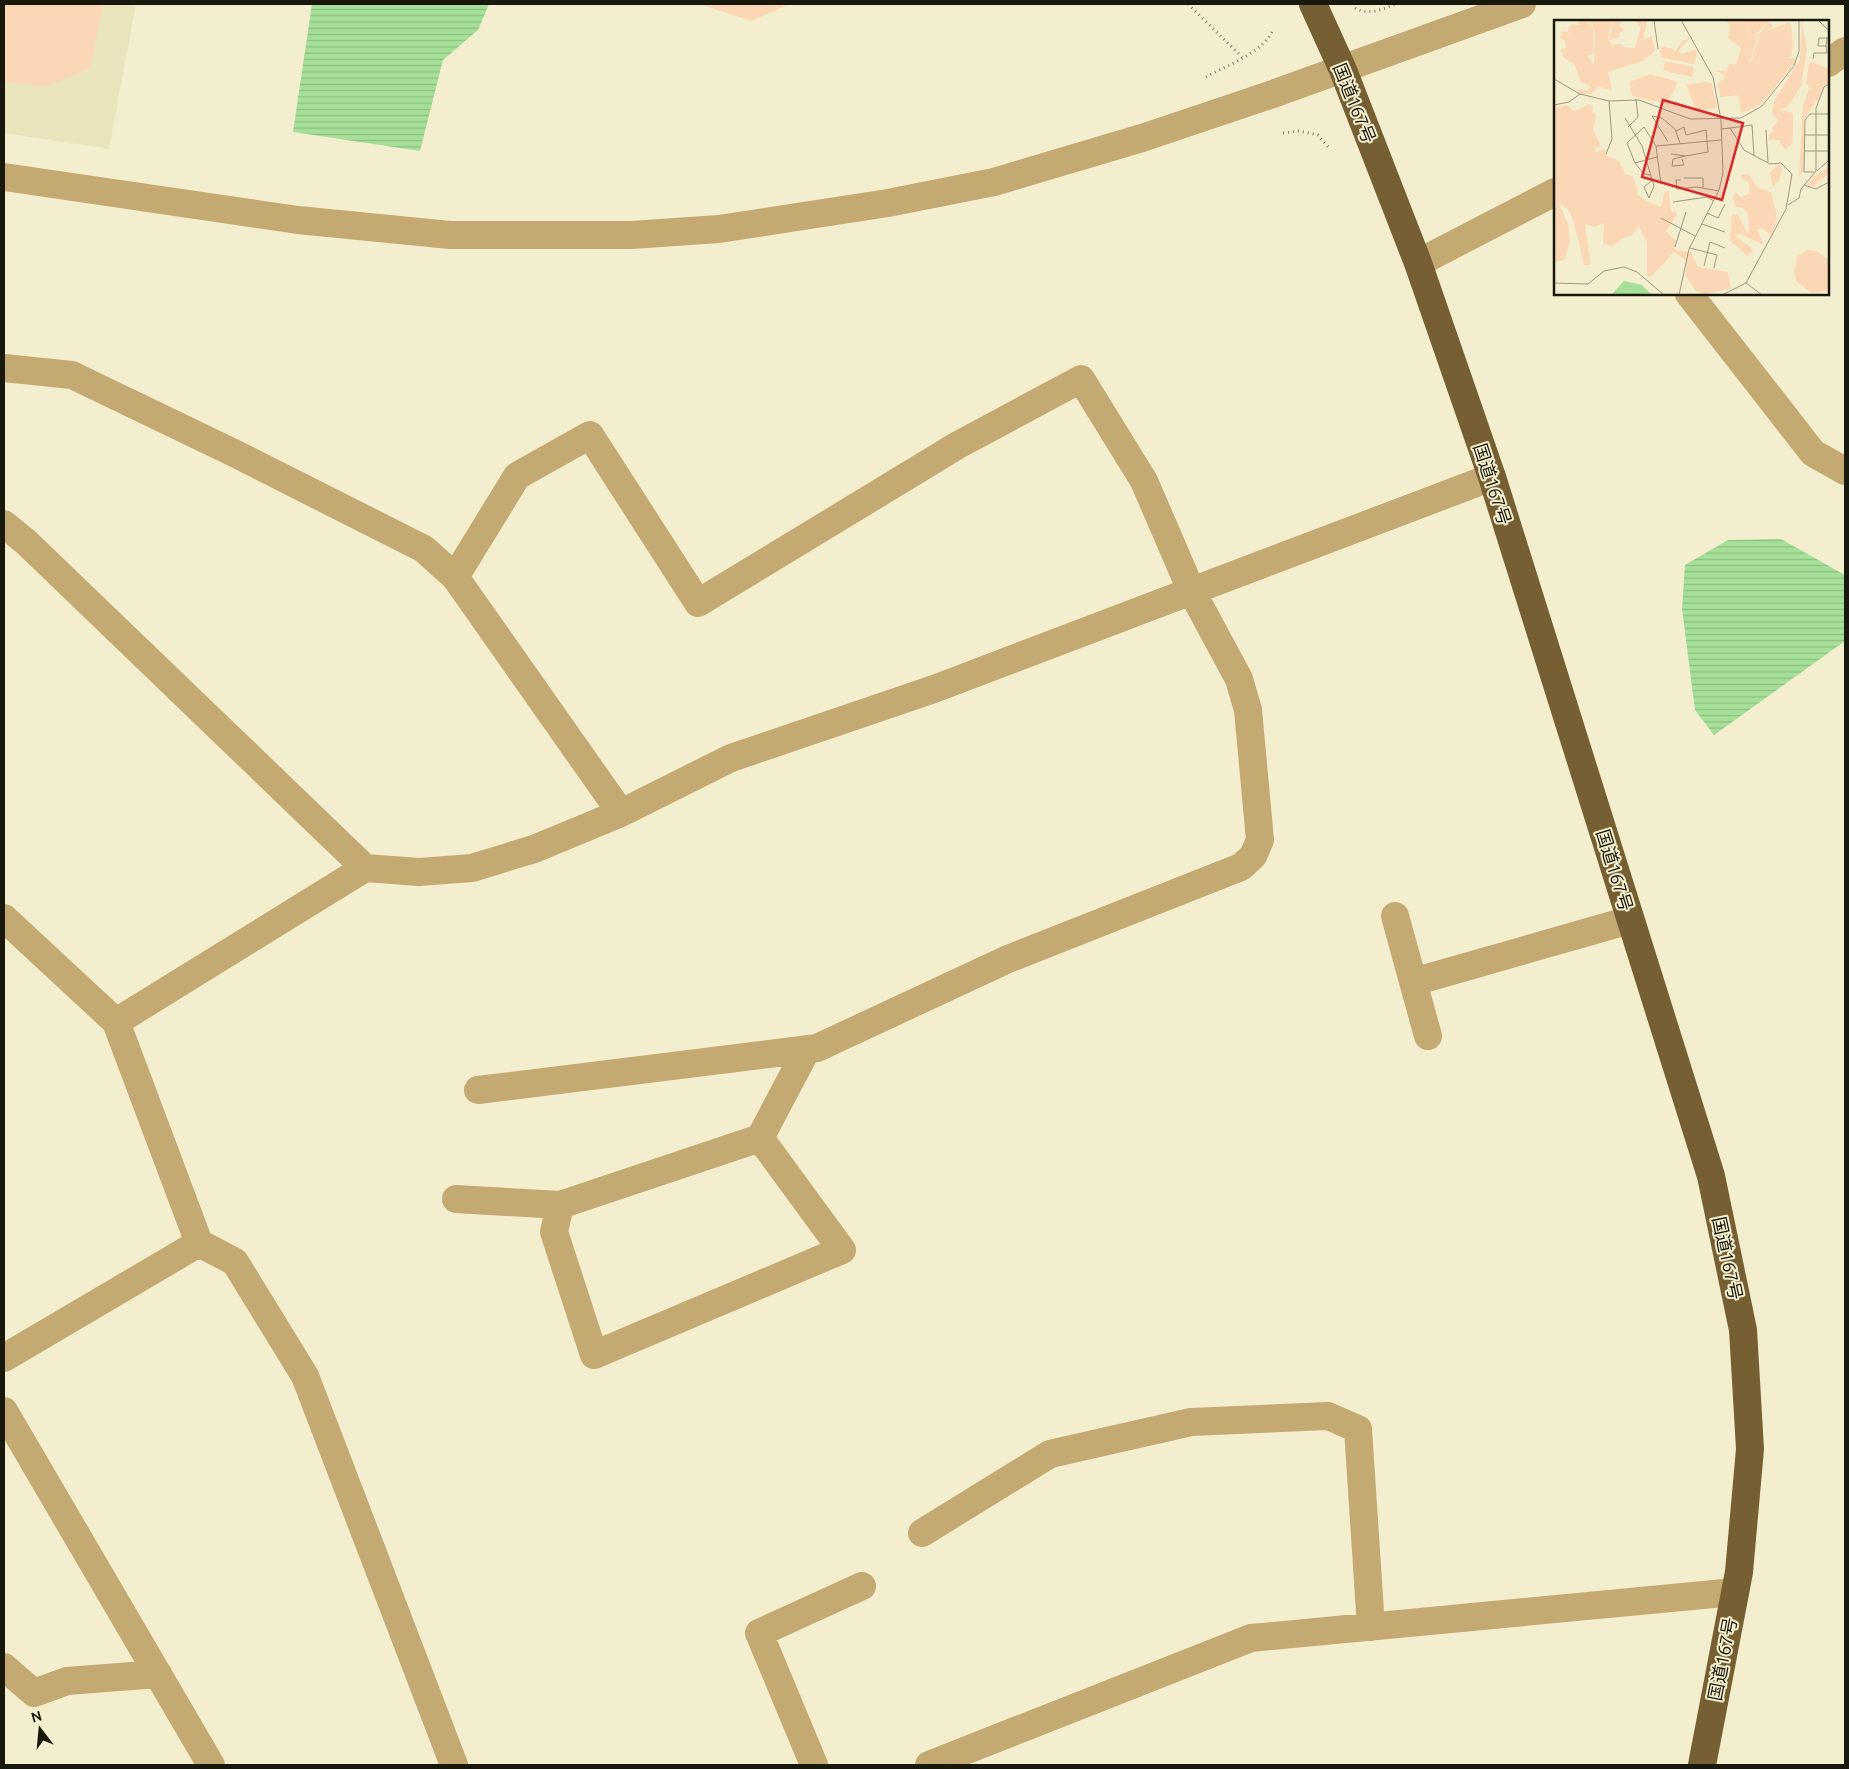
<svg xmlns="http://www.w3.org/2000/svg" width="1849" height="1769" viewBox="0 0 1849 1769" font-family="Ubuntu,'Noto Sans JP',sans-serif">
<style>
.built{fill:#e9e4bb}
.pitch{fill:#fcd7b6}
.water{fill:url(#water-rules)}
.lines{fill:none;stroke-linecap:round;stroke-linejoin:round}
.path{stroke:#827f69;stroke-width:3;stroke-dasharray:1 4;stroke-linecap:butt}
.minor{stroke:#c5a973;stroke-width:28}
.highway{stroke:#765f32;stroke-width:28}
.labels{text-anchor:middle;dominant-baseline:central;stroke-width:4;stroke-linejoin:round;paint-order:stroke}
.street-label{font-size:18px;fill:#19180c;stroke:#f3efce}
.inset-road{fill:none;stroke:#9c9980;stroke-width:1}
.view{fill:#d62828;fill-opacity:0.15;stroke:#d62828;stroke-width:2.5}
.inset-edge{fill:none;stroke:#19180c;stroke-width:2.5}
</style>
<defs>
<pattern id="water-rules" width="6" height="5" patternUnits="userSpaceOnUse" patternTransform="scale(1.25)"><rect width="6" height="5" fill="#a5df98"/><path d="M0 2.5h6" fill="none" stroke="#8dbf82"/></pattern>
</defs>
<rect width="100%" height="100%" fill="#f3efce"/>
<path class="built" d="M4,4H136L109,149L4,133Z"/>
<path class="pitch" d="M4,4H103L90,68L47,86L4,82Z
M699,4H790L751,21Z"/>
<path class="water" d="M312,4H489L478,30L443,60L420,151L293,132Z
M1781,539L1845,575V641L1714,735L1695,710L1682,609L1685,565L1728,540Z"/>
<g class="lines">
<path class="path" d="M1188,4L1242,57
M1355,8C1369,16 1383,9 1396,4
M1206,77C1227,65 1265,52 1273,29
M1283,133L1299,131L1318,135L1329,148"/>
<path class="minor" d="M1828,63L1845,51
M4,177L298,220L450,235H632L719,229L888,203L994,182L1142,138L1270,95L1522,4
M1418,263L1555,192
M1689,294L1813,453L1845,471
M4,368L72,375L236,454L424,549L455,577L621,813
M4,524L26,542L365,868
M455,577L517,476L590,435L698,603L958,445L1081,379L1144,481L1191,590L1239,679L1248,710L1260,840L1253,856L1241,867L1008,959L817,1048L478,1090
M1395,916L1428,1036
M4,918L116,1022L199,1243L235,1262L305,1376L454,1765
M1413,982L1630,920
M116,1022L365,868L419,872L472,868L534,849L621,813L731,758L934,689L1492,477
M760,1138L842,1250L594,1355L554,1232L560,1205L760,1138L807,1049
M456,1199L560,1205
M4,1358L199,1243
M4,1411L211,1765
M922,1533L1050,1454L1191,1422L1328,1416L1358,1429L1371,1627
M4,1667L34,1693L67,1681L158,1674
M814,1765L759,1633L862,1586
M929,1765L1251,1638L1735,1592"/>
<path class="highway" d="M1313,4L1343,70L1418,263L1492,477L1711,1176L1743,1330L1750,1449L1739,1572L1702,1765"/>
</g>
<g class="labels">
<g class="street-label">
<text transform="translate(1355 103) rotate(68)">国道167号</text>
<text transform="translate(1493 484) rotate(72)">国道167号</text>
<text transform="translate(1615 870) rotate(73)">国道167号</text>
<text transform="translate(1728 1258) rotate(78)">国道167号</text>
<text transform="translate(1722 1659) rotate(-79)">国道167号</text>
</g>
</g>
<g transform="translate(1554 20)">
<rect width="275" height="275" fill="#f3efce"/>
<path d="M25,0H32L40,9L39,34L34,36L14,12L16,5H24ZM59,0H69L65,5L71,11L65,13L66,17L56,20ZM172,0L192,1L198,21L216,2L219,6L204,17L184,75L166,77L164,64L172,57L162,50L171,51L176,44L182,45L187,28L174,18L176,7ZM248,0L253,30L247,66L234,87L224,89L239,93V115L237,125L231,130L225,120H214L216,113L221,111L218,110L219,106L225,101L218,94L220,81L246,39ZM136,18L124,31L128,34L143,29L141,44L108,38L106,31L110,26L122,31L128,21ZM258,42L275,49V63L269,66L267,75L250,99V150L245,157L249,84L256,68L252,63L255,44ZM225,144L228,147L226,160L219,167L216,152ZM275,147V154L264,161L261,167L253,165L259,157Z" fill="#fcd7b6"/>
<path d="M32,0H59L54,15L57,25L67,24L68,27L81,28L87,7L81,0H93L89,20L98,16L101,31L89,41L54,52L58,70L45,67L37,74H27L24,72L25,69L34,71L37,67L27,62L20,44L10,38L7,30L12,28L11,21L6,18L9,10L22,18L40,45L41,13L39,5ZM35,84L39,86L38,92L42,94L39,109L47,126L41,128L42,132L50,129L53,136L65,141L71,154L79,156L84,175L94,182L107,187L111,171H115L117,191L123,192V196L112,211L122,221L121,230L137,232L144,247L174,252L177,269L151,274L142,271L131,255L133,241L120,232L99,255L93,257V222L84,206L78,216L71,217L59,226L49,224L50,203L40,207L31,204L37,245H30L19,200L14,189L5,183L14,204L16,221L11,240L1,242L0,88L13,85L20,91ZM194,153L203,167L217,172L223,198L218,216L208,208L203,209L210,225L186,214L180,215L196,227L199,231L194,236L176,221L178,194L184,195L193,213L195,211L194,194L189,188L182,187L179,177L181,172L187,177L195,174L196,165L186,156ZM253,230L263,231L275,240V271L258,273L242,261L240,251L244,236Z" fill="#fcd7b6"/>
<path d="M192,1L215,0L216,2L206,9L198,21Z" fill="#fcd7b6"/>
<path d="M233,3L237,4L239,26L237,36L233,38H242L239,45L207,84L187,94L184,70L186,51L197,41L207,13Z" fill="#fcd7b6"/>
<path d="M111,41L140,47L138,57L109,51ZM97,54L124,62L113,84L78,76L75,62ZM151,62L158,63L163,88L142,91L132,64Z" fill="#fcd7b6"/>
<path d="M70,261L88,265L98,275H57Z" fill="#a5df98"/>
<path class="inset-road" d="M100,0L104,29M264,0L275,11M273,18L272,26H264L265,18H275M259,39L260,33H273L272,26M0,59L26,74L55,81L85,80L136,99L187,98L208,86L240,46L245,31V0M0,85L15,82L26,74M71,98L88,126L100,166L95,178L90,167L97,161M74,107L84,97L82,79M176,108L198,105L200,136M168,109L176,108L190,130L216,144L227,143L238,154L232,189L192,263M212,110L214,142M250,115H275M114,122L98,96L108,98L121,109L126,123M102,126L167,120M250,131H275M52,134L58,119L55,81M117,134L132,136L154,132L152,110L132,115L130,107L122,111M128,139L130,145L118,146L119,139L131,136M81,143L103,137M263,151L275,140V95M260,152H250L251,100L256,94H275M96,155L90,154L81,143L73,123L90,107L102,126L107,164M130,158H149V168M127,160H122L123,169L143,167L165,171M250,165L262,169L275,162M119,182L153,177L160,181M234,185L245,178L247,169L262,151V88L270,67L275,64M153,193L164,198L171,184M107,198L141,216M148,204L171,212M121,227L132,192M136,228L163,235L160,248M150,246L156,222L171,228M0,263L34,264L50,251L70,247L83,252L110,275M125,275L135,229L165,170L169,153L167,100L159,57L127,0M168,275L192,263L208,275"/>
<path class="view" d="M109,80L189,103L168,180L88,157Z"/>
<rect width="275" height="275" class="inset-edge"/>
</g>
<rect width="1849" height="1769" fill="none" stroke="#19180c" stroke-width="10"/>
<g transform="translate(40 1729) rotate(344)" stroke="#f3efce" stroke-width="4" paint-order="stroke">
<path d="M0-4L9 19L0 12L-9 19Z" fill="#19180c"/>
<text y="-8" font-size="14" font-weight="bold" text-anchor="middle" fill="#19180c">N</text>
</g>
</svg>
